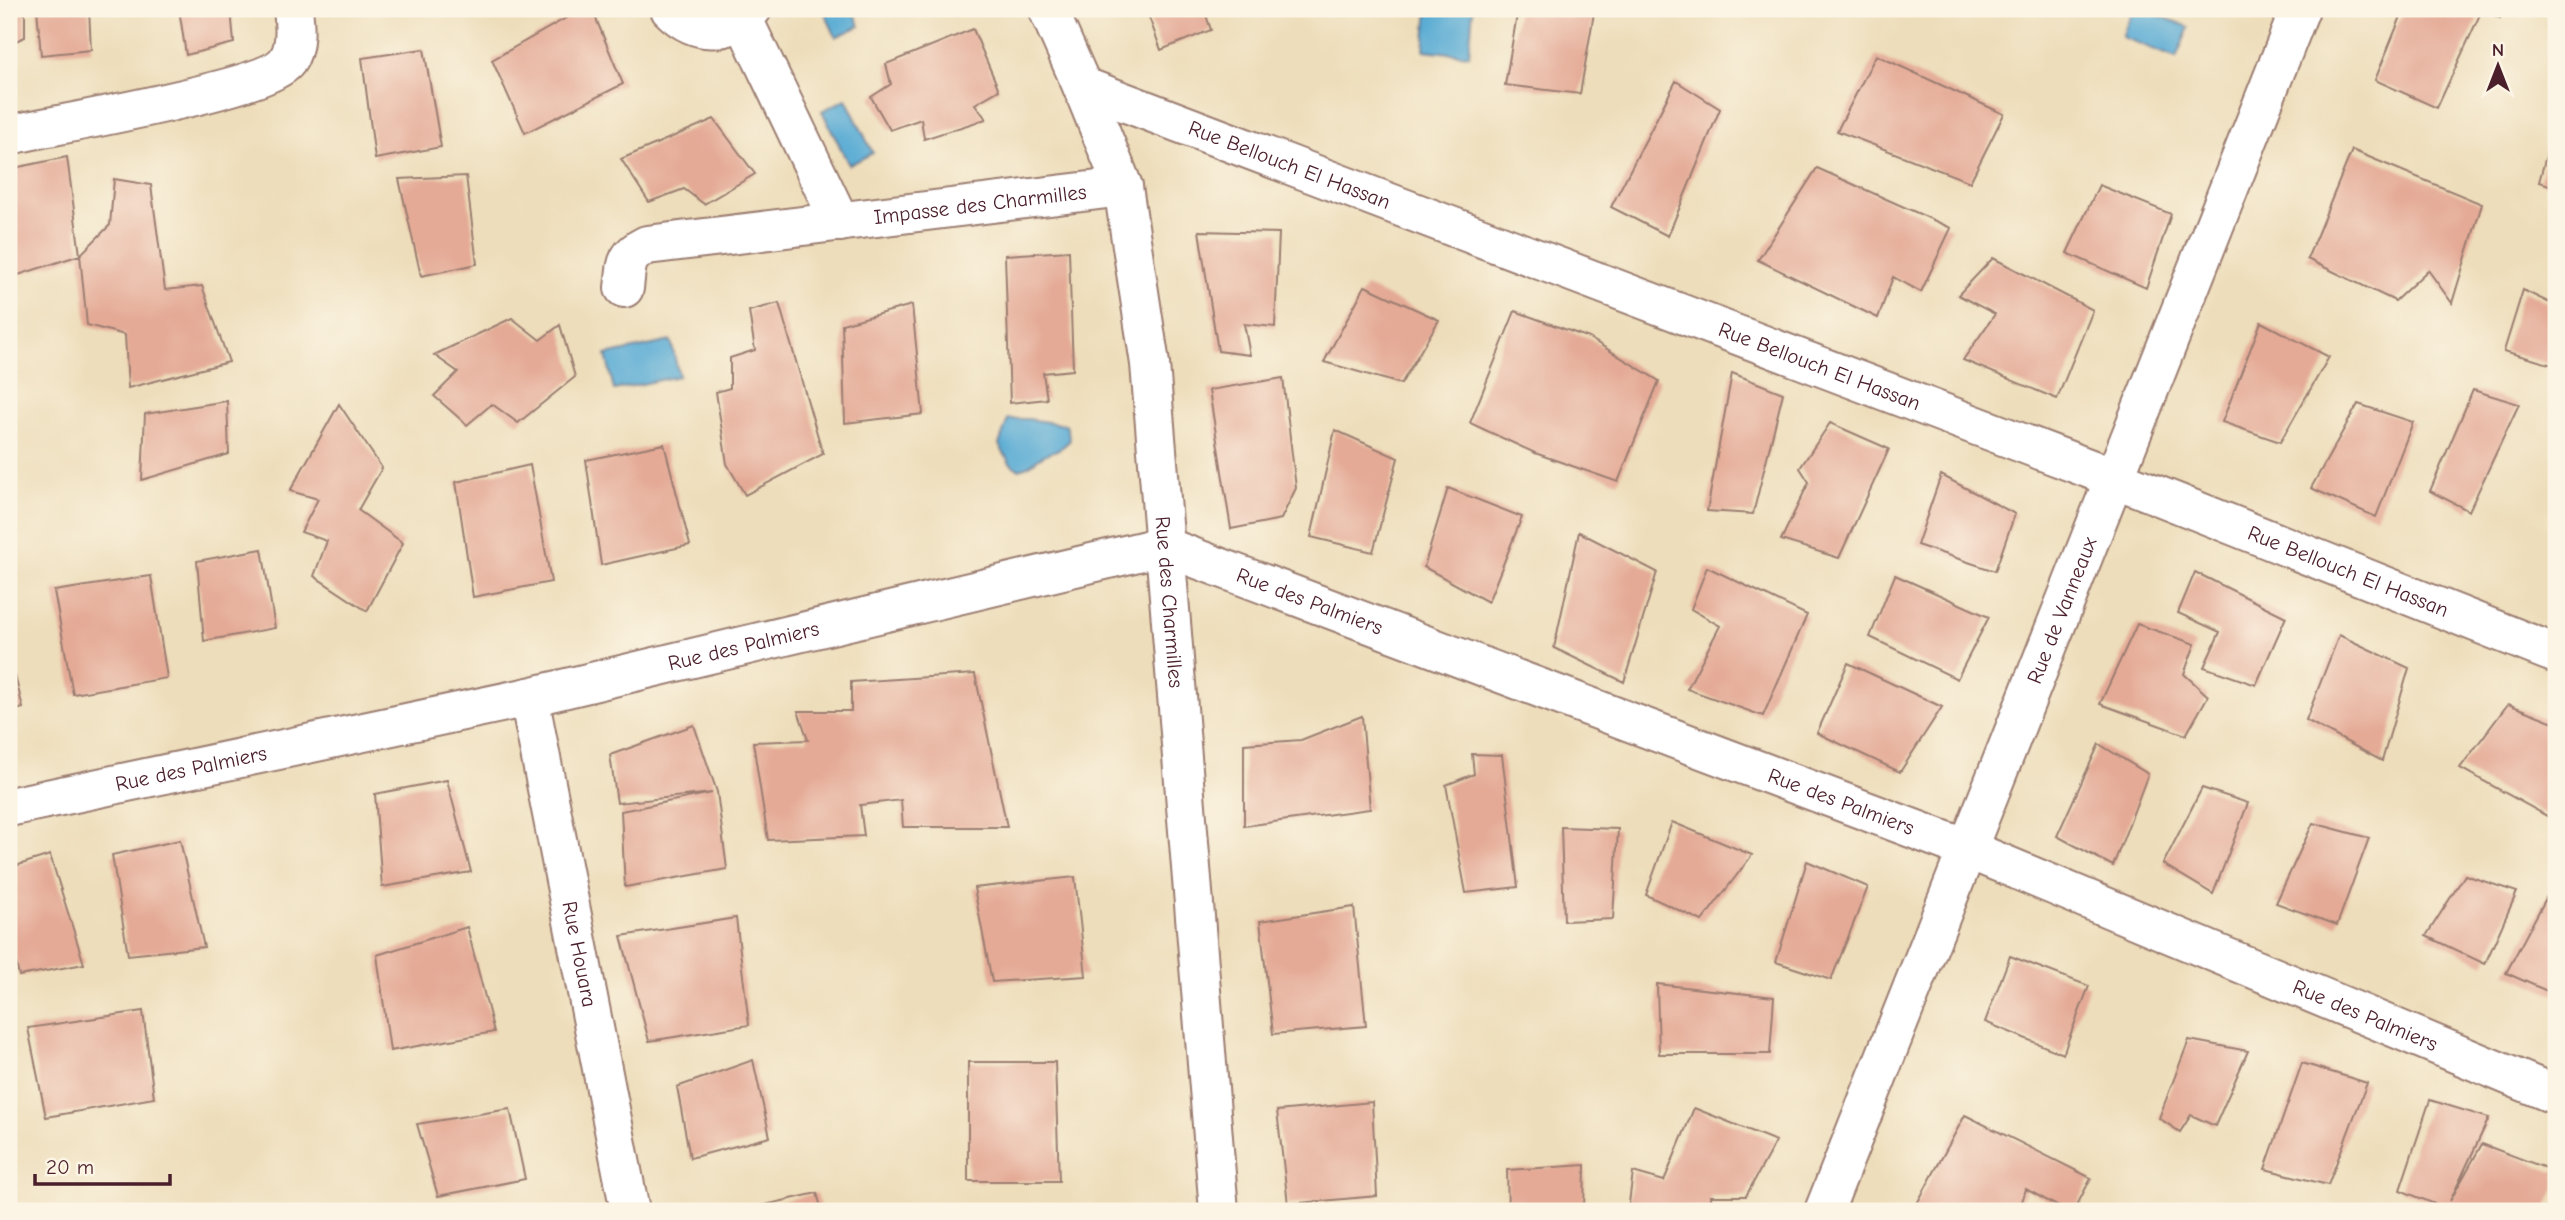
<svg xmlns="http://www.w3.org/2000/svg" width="2565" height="1220" viewBox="0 0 2565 1220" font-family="'Comic Neue',sans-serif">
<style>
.water{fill:#58abd4;stroke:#516580;stroke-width:2}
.building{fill:#e4aa96}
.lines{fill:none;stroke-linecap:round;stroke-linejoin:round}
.minor-casing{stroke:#9c7e72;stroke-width:42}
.minor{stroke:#fff;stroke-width:38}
.labels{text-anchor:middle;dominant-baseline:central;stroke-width:6;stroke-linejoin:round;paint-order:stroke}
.street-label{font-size:21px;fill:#4a1f2b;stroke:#fcf5e5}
</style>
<rect width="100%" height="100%" fill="#fcf5e5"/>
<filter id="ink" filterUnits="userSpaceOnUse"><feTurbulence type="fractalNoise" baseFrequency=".0143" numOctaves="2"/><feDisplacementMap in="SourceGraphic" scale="14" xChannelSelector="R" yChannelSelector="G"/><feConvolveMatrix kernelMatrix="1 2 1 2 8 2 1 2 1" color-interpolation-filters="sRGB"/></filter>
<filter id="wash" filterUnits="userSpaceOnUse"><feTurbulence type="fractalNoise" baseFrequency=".00686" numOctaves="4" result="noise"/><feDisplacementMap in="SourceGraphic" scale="28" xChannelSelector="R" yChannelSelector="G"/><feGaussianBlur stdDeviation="1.57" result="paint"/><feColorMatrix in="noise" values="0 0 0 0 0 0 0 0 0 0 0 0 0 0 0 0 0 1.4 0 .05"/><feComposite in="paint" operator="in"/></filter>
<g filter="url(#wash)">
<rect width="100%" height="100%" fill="#edddba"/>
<path class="water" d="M823,9H852L860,26L836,37Z
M1428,9H1473L1469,55L1424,50Z
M2133,9H2142L2189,27L2176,58L2122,37Z
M846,99L873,153L849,165L822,111Z
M671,341L679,376L614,390L606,355Z
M1008,419H1028L1066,425L1070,440C1060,451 1057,449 1044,455C1032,461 1034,466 1018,469L1010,463L999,445Z"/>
<g id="blocks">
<path class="building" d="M9,9H25V37L9,44Z
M37,9H89L91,50L41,55Z
M179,9H231L234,43L186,55Z
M582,9H592L623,84L525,133L492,60Z
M1146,9H1212L1205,12L1211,30L1161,50Z
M1518,9L1594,13L1580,94L1505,85Z
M2404,9H2505L2500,18L2482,10L2437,108L2375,80Z
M973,29L999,90L975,104L986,119L924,139L921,119L890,130L871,97L891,84L886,64Z
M424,49L441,147L375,159L362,58Z
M1876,55L2004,114L1970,182L1837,131Z
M1676,81L1720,109L1668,236L1611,207Z
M714,119L755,174L704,204L684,189L649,202L621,159Z
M2555,122H2556V187L2539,182Z
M2352,150L2482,204L2452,303L2428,270L2395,301L2307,259Z
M67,157L80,255L12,277L9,260V169Z
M1817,168L1951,228L1921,292L1893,277L1878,318L1758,260Z
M466,176L477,264L421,276L399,179Z
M114,179L151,185L165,290L202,286L229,362L128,388L125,335L87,325L80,255L110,225Z
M2099,185L2171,214L2146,288L2067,253Z
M1199,231L1279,233L1275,327L1244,324L1250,355L1218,351Z
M1069,251L1073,370L1043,373L1047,399L1010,403L1005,255Z
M1993,258L2093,310L2057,399L1963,360L1995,314L1958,295Z
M1365,286L1439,320L1401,384L1324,362Z
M2523,290L2556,306V366L2504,351Z
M779,303L823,454L745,495L727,464L716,392L730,388V358L755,350L749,311Z
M912,305L923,414L845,423L842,324Z
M1515,311L1589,338L1659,381L1618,482L1535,453L1470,423Z
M512,318L540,340L560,325L575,377L518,423L492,404L467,425L434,396L458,372L434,355Z
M2261,322L2329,357L2280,442L2222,422Z
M1732,373L1783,393L1753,514L1707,511Z
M1283,378L1296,488L1281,519L1231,529L1209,390Z
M2473,390L2519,404L2469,511L2430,491Z
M227,401L229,454L142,480L145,414Z
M339,404L382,468L358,510L403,543L367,611L314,576L327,541L301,532L318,499L290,491Z
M2358,404L2413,422L2376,517L2311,488Z
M1830,423L1889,449L1839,558L1781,540L1809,482L1800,468Z
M1335,430L1398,458L1373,552L1311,537Z
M664,444L690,545L601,565L586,460Z
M530,465L551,582L473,597L456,482Z
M1941,475L2015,514L1995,571L1917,545Z
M1448,488L1522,517L1488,602L1424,567Z
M1579,532L1657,572L1624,682L1554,648Z
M262,549L275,628L204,641L197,561Z
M1707,567L1807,615L1763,716L1687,689L1720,626L1691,609Z
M2195,572L2286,617L2256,685L2204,667L2220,632L2178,613Z
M1895,575L1989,617L1957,679L1870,637Z
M151,576L167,678L73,694L54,591Z
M2137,624L2195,644L2184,674L2208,696L2186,735L2100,704Z
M2339,635L2409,668L2382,761L2306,720Z
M9,651L23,708L9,712Z
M1848,663L1942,707L1900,772L1817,733Z
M975,674L1007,827H903L901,800L860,805L864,836L768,840L753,742L808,740L798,711H851V682Z
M2508,704L2556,723V821L2460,768Z
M1362,716L1370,809L1244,826V744L1301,740Z
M694,725L717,792L727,869L625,887L621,811L712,793L617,803L610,755Z
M2099,744L2148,774L2113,866L2057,836Z
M1472,754L1502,755L1518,887L1466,893L1446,785L1474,774Z
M447,780L471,872L382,887L375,794Z
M2202,788L2248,803L2213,894L2163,864Z
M1672,822L1752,855L1702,921L1646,895Z
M2313,823L2369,838L2337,925L2276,903Z
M1561,827L1618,829L1613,919L1564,921Z
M180,840L204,947L128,955L112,855Z
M50,855L84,964L19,976L15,958L9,961V868Z
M1807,861L1868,887L1831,980L1776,962Z
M2465,875L2517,892L2485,964L2426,936Z
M1075,877L1086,976L992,982L974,888Z
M2552,887L2556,888V995L2506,973Z
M1354,907L1366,1026L1273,1034L1260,921Z
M736,918L749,1025L649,1041L621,936Z
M467,927L494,1032L390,1051L377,955Z
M2010,956L2089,986L2063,1054L1985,1022Z
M1657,984L1774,997L1770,1054H1659Z
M143,1011L154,1098L46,1117L28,1028Z
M2189,1040L2248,1051L2215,1126L2191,1115L2180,1132L2159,1118Z
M753,1060L770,1137L690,1158L677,1087Z
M968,1062H1055L1059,1181H968Z
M2302,1063L2367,1083L2328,1185L2265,1169Z
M2430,1100L2489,1118L2450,1201L2482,1144L2556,1172V1186L2545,1211H2452L2400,1190Z
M1372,1102L1377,1196L1288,1204L1277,1111Z
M1694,1108L1776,1141L1746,1196H1711V1211H1628L1633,1172L1664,1181Z
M510,1109L525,1179L438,1196L417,1124Z
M1965,1115L2091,1178L2074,1211H2066L2026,1189L2019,1211H1913Z
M1585,1165L1584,1211H1508L1507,1170Z
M817,1193L822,1211H743V1210Z"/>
</g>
</g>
<g filter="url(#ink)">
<use href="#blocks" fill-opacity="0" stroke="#9c7e72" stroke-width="2"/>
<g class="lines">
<g class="minor-casing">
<g id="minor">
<path d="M670,9C695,34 728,36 752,9"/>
<path id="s1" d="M1048,9L1082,86L1123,187L1150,364L1219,1211"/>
<path d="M743,19L840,222"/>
<path id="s2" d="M1082,86L2114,478L2556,654"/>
<path d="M9,135C53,125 268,89 287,61C297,47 295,25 293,9"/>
<path id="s3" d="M624,288C627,265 624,256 647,245L1123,187"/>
<path id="s4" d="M529,697L630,1211"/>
<path id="s5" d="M9,807L529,697L1163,546L1967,849L2556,1095"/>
<path id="s6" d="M1824,1211L2300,9"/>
</g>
</g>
<use href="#minor" class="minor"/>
</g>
</g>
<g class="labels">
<g class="street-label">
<text stroke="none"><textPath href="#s2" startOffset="222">Rue Bellouch El Hassan</textPath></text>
<text stroke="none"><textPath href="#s3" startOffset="388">Impasse des Charmilles</textPath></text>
<text stroke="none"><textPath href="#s2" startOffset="789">Rue Bellouch El Hassan</textPath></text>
<text stroke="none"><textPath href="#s2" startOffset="1356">Rue Bellouch El Hassan</textPath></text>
<text stroke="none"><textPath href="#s5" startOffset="1340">Rue des Palmiers</textPath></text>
<text stroke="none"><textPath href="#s1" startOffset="611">Rue des Charmilles</textPath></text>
<text stroke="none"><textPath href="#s6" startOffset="646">Rue de Vanneaux</textPath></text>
<text stroke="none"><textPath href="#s5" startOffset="752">Rue des Palmiers</textPath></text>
<text stroke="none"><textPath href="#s5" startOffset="186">Rue des Palmiers</textPath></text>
<text stroke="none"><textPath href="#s5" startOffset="1908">Rue des Palmiers</textPath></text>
<text stroke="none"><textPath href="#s4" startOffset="262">Rue Houara</textPath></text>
<text stroke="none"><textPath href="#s5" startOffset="2474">Rue des Palmiers</textPath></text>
</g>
</g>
<rect width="2565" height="1220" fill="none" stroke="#fcf5e5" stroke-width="35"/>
<g transform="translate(2498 66)" stroke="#fcf5e5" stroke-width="5" paint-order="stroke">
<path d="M0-5L12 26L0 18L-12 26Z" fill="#4a1f2b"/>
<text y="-10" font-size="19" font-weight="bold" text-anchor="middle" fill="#4a1f2b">N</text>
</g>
<path d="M35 1174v10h135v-10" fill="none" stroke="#4a1f2b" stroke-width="3.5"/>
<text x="46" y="1174" font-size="21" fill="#4a1f2b" stroke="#fcf5e5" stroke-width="5" paint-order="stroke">20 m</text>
</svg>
